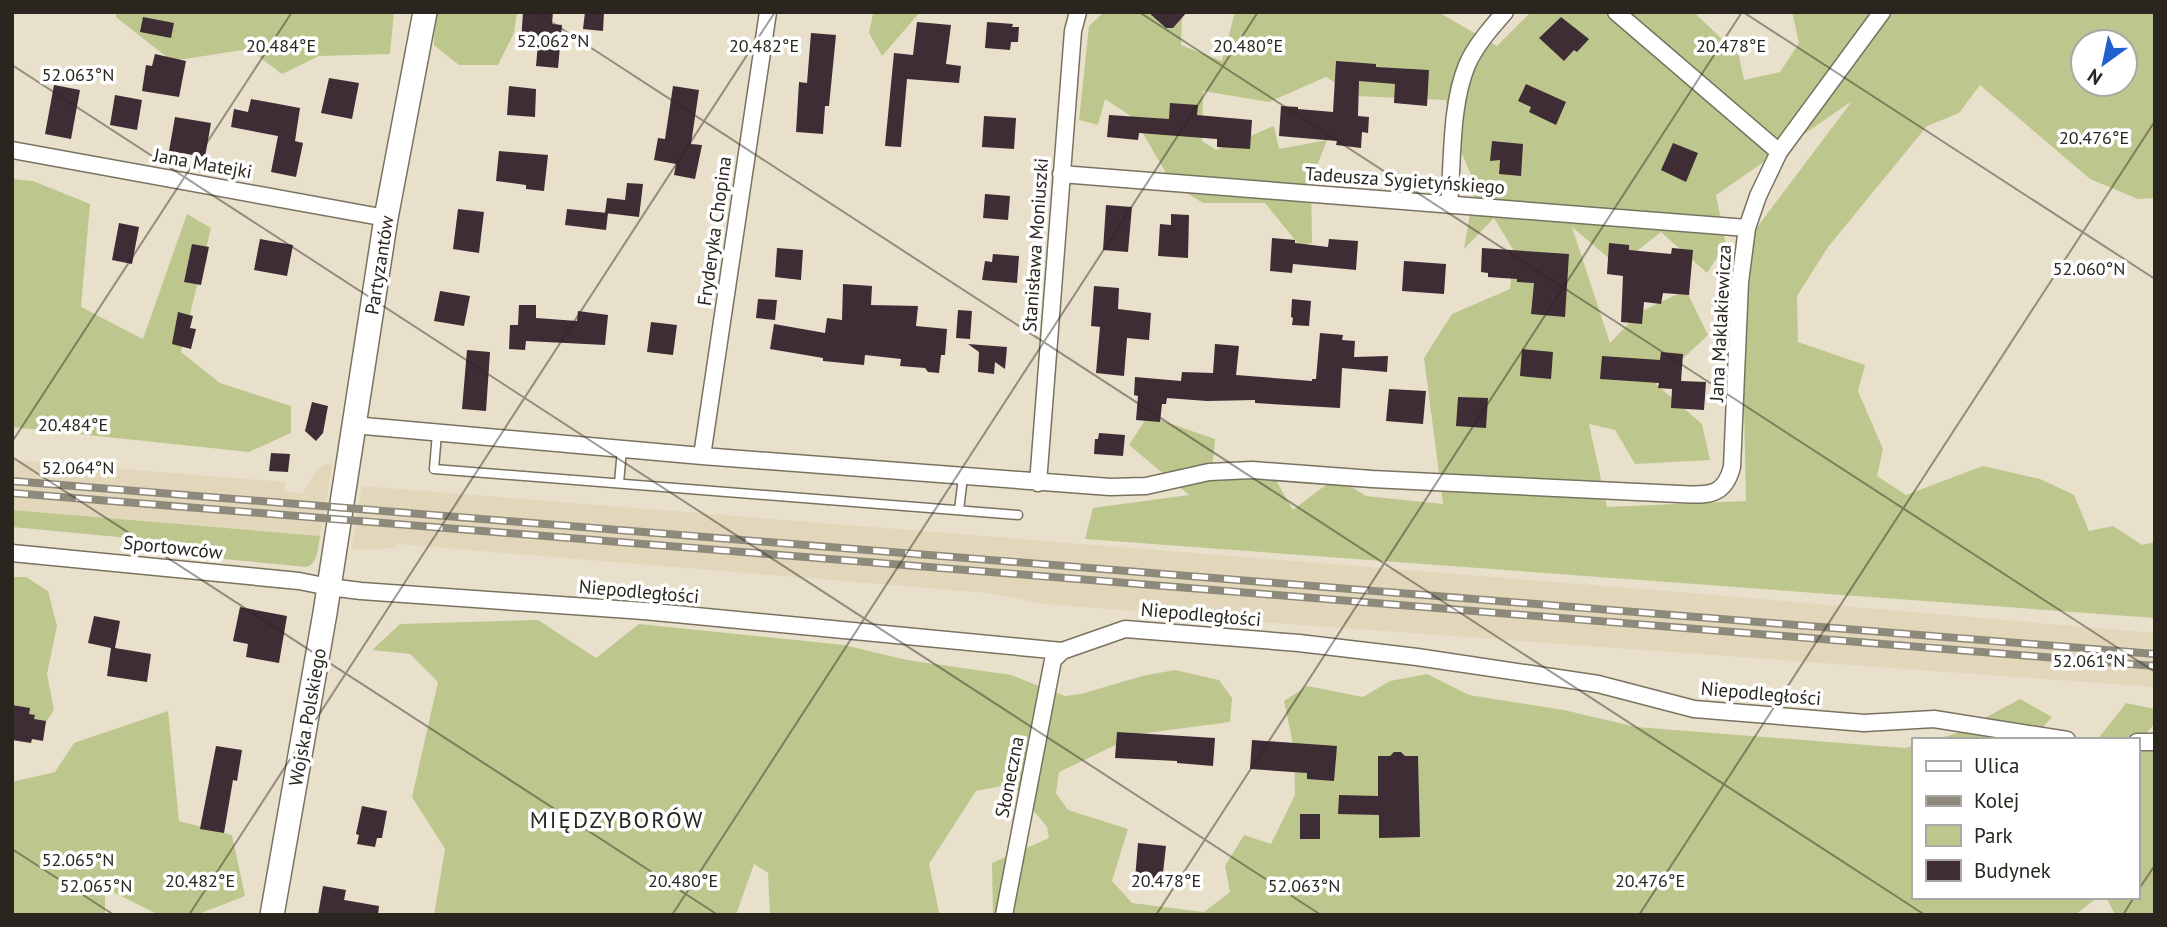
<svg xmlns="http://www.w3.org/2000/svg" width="2167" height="927" viewBox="0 0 2167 927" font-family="'PT Sans',sans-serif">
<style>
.built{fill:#e2d6bb}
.green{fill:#bdc78d;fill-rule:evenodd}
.building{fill:#3e2d35}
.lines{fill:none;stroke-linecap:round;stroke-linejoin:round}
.lane-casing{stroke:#7a7260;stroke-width:11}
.street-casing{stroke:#7a7260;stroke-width:19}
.secondary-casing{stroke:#7a7260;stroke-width:26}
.lane{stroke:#fff;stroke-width:8}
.street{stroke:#fff;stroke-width:16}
.secondary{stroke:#fff;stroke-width:23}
.rail-casing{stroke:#8f897b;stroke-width:8}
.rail{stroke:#fff;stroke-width:5;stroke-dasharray:16;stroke-linecap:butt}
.ticks{fill:none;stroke:#2a261f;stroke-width:2;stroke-opacity:0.45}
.labels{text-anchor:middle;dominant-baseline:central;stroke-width:7;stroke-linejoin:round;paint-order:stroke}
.street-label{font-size:19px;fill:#2a261f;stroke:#fff}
.quarter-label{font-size:23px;letter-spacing:2px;fill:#2a261f;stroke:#fff}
.ticks-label{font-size:18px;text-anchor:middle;fill:#2a261f;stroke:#fff;stroke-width:7;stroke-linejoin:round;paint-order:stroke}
</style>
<rect width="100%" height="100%" fill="#e9e0cc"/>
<path class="built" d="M12,460L285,482V491L302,494L318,468L333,462L320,536L12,510Z
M362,486L1691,593L2155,633V687L1177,616L1163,613L1045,604L987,593L397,544L396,548L352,550Z"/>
<path class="green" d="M116,12H394L390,54L319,56L282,74L249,49L172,61L116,17Z
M435,12H517L514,33L498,65H459L434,45Z
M868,12H920L882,56L869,33L873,14Z
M1104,12H1182L1181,45L1222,61L1235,12H1438L1497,46L1531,12H1694L1739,56L1744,80L1780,72L1799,43L1792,12H2155V198L2138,199L2090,179L1980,85L1959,113L1927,126L1828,247L1797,296L1798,342L1865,365L1858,391L1883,449L1877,476L1906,495L1983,466L2040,479L2074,495L2089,531L2113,526L2142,545L2155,542V618L1085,539L1093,508L1189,495L1129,445L1148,416L1215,439L1211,478L1274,477L1293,510L1336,477L1366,496L1443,504L1424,358L1452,314L1510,289L1514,251L1494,218L1464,249L1475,184L1450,126L1446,100L1356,96L1326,77L1269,102L1203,91L1202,141L1216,150L1274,126L1279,149L1327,140L1311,181L1312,243L1300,246L1265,203H1203L1173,185L1134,118L1105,99L1098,125L1079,120L1089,26ZM2083,42H2125V84H2083ZM1852,101L1752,234L1742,316L1746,501L1607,507L1589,424L1615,430L1635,464L1710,460L1702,424L1656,384L1708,335L1686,290L1640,312L1610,343L1572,227L1618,266L1661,232L1707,273L1726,244L1716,195Z
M12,179L33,181L90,204L81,307L143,339L187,214L211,228L181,352L220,383L291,406V433L249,452L12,427Z
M12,510L320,536C318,547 318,563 307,567L224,559V547L12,527Z
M12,577H26L48,591L57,626L47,674L54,710L35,739L23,742L12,736Z
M538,620L596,658L639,624L844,645L907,660L1011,675L1065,696L1081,694L1142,676L1175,670L1219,680L1232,698L1230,722L1139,734L1059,772L1056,793L1068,810L1128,829L1112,881L1132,903L1204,912L1230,892L1225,866L1244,835L1271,844L1295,795L1294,749L1284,701L1307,686L1363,697L1390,681L1427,674L1469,695L1564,710L1636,727L1905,748L1913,746V897H2098L2075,915H993L992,863L1049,838L1047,827L1012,784L976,791L929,864L939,912L943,915H770L768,873L754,864L736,915H434L445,849L412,797L438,682L410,654L372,650L400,624Z
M2020,699L2052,717L2031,740H1934L1957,733Z
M2126,703L2155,709V723L2137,745V740H2097Z
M168,711L179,821L232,835L245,896L196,915H159L105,888V915H12V782L55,772L74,743Z
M2137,748L2155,752V915H2115L2106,897H2137Z"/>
<path class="building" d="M523,12H553L552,24L562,25L558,68L536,66L538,43L521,42Z
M585,12H604L603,31L583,29Z
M1148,12H1187L1173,28H1166Z
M143,17L174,23L171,38L140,32Z
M1561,17L1589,39L1577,52L1574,50L1564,61L1539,38Z
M917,22L951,25L946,64L961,66L959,83L907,79L901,147L885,146L894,53L913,55Z
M987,22L1013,24L1012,27H1019L1018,42H1011L1010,50L985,48Z
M811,33L836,35L829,106H825L823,134L796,132L799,82L807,83Z
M155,54L186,61L179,97L142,91L146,65L152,66Z
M1336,61L1376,64V67L1429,70L1427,106L1394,103L1395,84L1359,81L1358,116L1369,117L1368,133L1362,132L1361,148L1336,145L1337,141L1279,136L1281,106L1298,107V109L1333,112Z
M329,78L359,83L352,119L321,113Z
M1526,84L1566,102L1556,125L1529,112L1531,107L1518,101Z
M54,85L80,90L71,139L45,134Z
M509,86L536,89L535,117L507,115Z
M673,86L699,90L691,144L702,145L695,179L674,175L676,164L654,160L658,138L665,139Z
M115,95L142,100L137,130L110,125Z
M251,99L300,108L295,141L303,143L296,177L271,172L278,136L231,127L234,109L248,112Z
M1170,103L1198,105L1197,115L1252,120L1250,149L1217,147V139L1139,133L1138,140L1107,137L1109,115L1169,119Z
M984,116L1016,118L1014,149L982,147Z
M175,117L211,123L205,157L169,151Z
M1492,141L1523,144L1521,176L1499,174L1500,160L1490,161Z
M1673,143L1698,153L1686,182L1661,170Z
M499,151L548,155L544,191L526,189V185L496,181Z
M627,183L643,184L639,217L605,213L607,198L625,200Z
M985,194L1010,196L1008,220L983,218Z
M1106,205L1132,207L1128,252L1103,250Z
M458,209L484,212L479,253L453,249Z
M567,209L608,213L606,230L565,225Z
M1171,214L1189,215L1188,258L1158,256L1160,224L1171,225Z
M119,223L139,227L132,264L112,260Z
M1272,238L1295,240V243L1328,247L1329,239L1358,241L1356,270L1293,264L1292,273L1270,271Z
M260,239L293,245L287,276L254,270Z
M1609,243L1629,245V250L1671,254L1672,248L1693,250L1689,295L1663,293L1661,304L1644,302L1642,324L1621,322L1623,276L1607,274Z
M192,244L209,247L201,285L184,282Z
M777,248L803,250L801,280L775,277Z
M1482,248L1569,254L1565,317L1531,314L1534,283L1517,282V279L1488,277V273L1481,272Z
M993,254L1019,256L1017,283L982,280L985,261L992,262Z
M1404,261L1446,264L1444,294L1402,291Z
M843,284L872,286L871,305L918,306L916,326L947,329L945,355H941L939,373L928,372L925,368L900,366L901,359L865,355L864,365L823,361V358L770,349L774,324L825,333L827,318L842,320Z
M1094,286L1119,288L1118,309L1151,313L1149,340L1127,338L1124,376L1096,373L1100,327L1091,326Z
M440,291L470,296L464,326L434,321Z
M758,299L777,300L775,320L756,318Z
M1292,299L1311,301L1309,326L1292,325L1293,318L1291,317Z
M519,305H536V318L577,321L578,311L608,315L605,345L526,341L525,350L509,349L510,325H518Z
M958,310L972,311L970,339L956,338Z
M178,312L193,316L190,328L196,329L191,349L172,344Z
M651,322L677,325L673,355L647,352Z
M1320,333L1343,335L1342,340L1355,341L1354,357L1388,356L1387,372L1342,368L1340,408L1255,403V400L1207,401L1167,398L1166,404H1162L1160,422L1136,420L1138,396L1134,395L1135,377L1181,381L1182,372L1213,373L1215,344L1239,346L1236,375L1312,381V379H1316Z
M968,344L1007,347L1005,369L995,362L994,374L978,372L979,352Z
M1522,349L1553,352L1551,379L1520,376Z
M467,350L490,352L486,411L462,409Z
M1661,352L1683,354L1681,381L1706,382L1704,410L1671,408L1672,389L1658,388L1659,383L1600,379L1602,356L1660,360Z
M1389,389L1426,391L1423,424L1386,421Z
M1458,397L1488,398L1486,428L1456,426Z
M312,402L328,406L323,433L316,441L305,431Z
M1099,433L1125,435L1123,456L1094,454L1095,439H1098Z
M271,453L290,454L288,472L269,471Z
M240,607L287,616L279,663L246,657L248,644L233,641Z
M94,616L120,621L115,648L151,654L147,682L107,676L111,648L88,643Z
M12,705L30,708L29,714L35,715L34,719L46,721L43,741L32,739L31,743L12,740Z
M1117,732L1215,738L1213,766L1177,763V761L1115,758Z
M1252,740L1337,746L1334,781L1307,779V773L1250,769Z
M216,746L242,750L237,781L233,780L224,833L200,829Z
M1394,752H1401L1405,756H1418L1420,837L1379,838V815L1338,814L1339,795L1378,796V756H1390Z
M362,806L387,811L382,838H377L375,847L357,844L359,835L356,834Z
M1300,814H1320V839H1300Z
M1138,843L1166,846L1162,882L1135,879Z
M323,886L346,890L344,900L379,906L378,915H318Z"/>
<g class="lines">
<g class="lane-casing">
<path id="lane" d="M437,433L434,469L1018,515
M619,483L622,449
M959,510L963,477"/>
</g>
<g class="street-casing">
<path id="street" d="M1616,12L1779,152
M12,150L386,218
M1061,174L1747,228
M1449,205C1453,161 1450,106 1467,65C1475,46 1491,28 1505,12
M353,425L702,456L1110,487L1146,486L1209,472L1252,470L1372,479L1679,494C1706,495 1724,498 1732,467L1740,282L1747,228L1758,196L1779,152L1882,12
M702,456L768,12
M1038,483L1073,31L1078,12
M12,553L299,581L329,587L361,591L644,611L1062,651L1125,629L1299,643L1417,657L1598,684L1694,709L1864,723L1934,719L2067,740
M2137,742H2155
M1004,915L1053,660L1062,651"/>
</g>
<g class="secondary-casing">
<path id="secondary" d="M272,915L325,613L386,218L425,12"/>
</g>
<use href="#lane" class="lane"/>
<use href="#street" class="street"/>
<use href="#secondary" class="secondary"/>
<g class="rail-casing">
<path id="rail" d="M12,481L2155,654
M12,493L2155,666"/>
</g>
<use href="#rail" class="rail"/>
</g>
<path class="ticks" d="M536,12L1925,915M1139,12L2155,672M1743,12L2155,279M12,65L1321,915M12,442L292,12M12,457L718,915M12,849L114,915M2137,892L2155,865M189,915L775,12M672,915L1258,12M1156,915L1742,12M1639,915L2155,121M2123,915L2134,897"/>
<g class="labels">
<g class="street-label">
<text transform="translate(203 163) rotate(10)">Jana Matejki</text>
<text transform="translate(1405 180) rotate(4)">Tadeusza Sygietyńskiego</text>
<text transform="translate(714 231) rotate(-82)">Fryderyka Chopina</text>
<text transform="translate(1035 245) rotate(-86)">Stanisława Moniuszki</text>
<text transform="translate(379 265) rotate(-81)">Partyzantów</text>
<text transform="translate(1720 323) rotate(-87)">Jana Maklakiewicza</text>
<text transform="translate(173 547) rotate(6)">Sportowców</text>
<text transform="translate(639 591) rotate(5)">Niepodległości</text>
<text transform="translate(1201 614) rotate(5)">Niepodległości</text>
<text transform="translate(1761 693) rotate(5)">Niepodległości</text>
<text transform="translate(307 717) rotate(-80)">Wojska Polskiego</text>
<text transform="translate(1009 777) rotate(-79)">Słoneczna</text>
</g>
<g class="quarter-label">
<text x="617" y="819">MIĘDZYBORÓW</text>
</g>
</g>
<g class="ticks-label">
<text x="553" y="47">52.062°N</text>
<text x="281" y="52">20.484°E</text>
<text x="764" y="52">20.482°E</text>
<text x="1731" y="52">20.478°E</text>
<text x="1248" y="52">20.480°E</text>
<text x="78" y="81">52.063°N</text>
<text x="2094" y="144">20.476°E</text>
<text x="2089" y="275">52.060°N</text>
<text x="73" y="431">20.484°E</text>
<text x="78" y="474">52.064°N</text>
<text x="2089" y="667">52.061°N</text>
<text x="78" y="866">52.065°N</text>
<text x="200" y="887">20.482°E</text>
<text x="683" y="887">20.480°E</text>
<text x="1166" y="887">20.478°E</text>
<text x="1650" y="887">20.476°E</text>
<text x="96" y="892">52.065°N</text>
<text x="1304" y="892">52.063°N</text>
</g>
<rect width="2167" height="927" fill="none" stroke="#2a261f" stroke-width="28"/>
<rect x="1912" y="738" width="228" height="161" fill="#ffffff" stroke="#aaa8a5" stroke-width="2"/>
<rect x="1926" y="761" width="35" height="10" fill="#ffffff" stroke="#aaa8a5" stroke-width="2"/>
<text x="1974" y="773" font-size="21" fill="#2a261f">Ulica</text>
<rect x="1926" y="796" width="35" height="10" fill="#8f897b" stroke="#aaa8a5" stroke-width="2"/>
<text x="1974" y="808" font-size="21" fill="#2a261f">Kolej</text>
<rect x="1926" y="825" width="35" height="21" fill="#bdc78d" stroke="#aaa8a5" stroke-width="2"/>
<text x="1974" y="843" font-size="21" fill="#2a261f">Park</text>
<rect x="1926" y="860" width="35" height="21" fill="#3e2d35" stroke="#aaa8a5" stroke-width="2"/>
<text x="1974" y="878" font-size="21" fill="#2a261f">Budynek</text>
<g transform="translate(2104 63) rotate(213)"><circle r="33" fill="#ffffff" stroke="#aaa8a5" stroke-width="2"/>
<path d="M0-5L12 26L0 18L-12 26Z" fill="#2161cd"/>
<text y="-10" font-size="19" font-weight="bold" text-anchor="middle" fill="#2a261f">N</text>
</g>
</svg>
